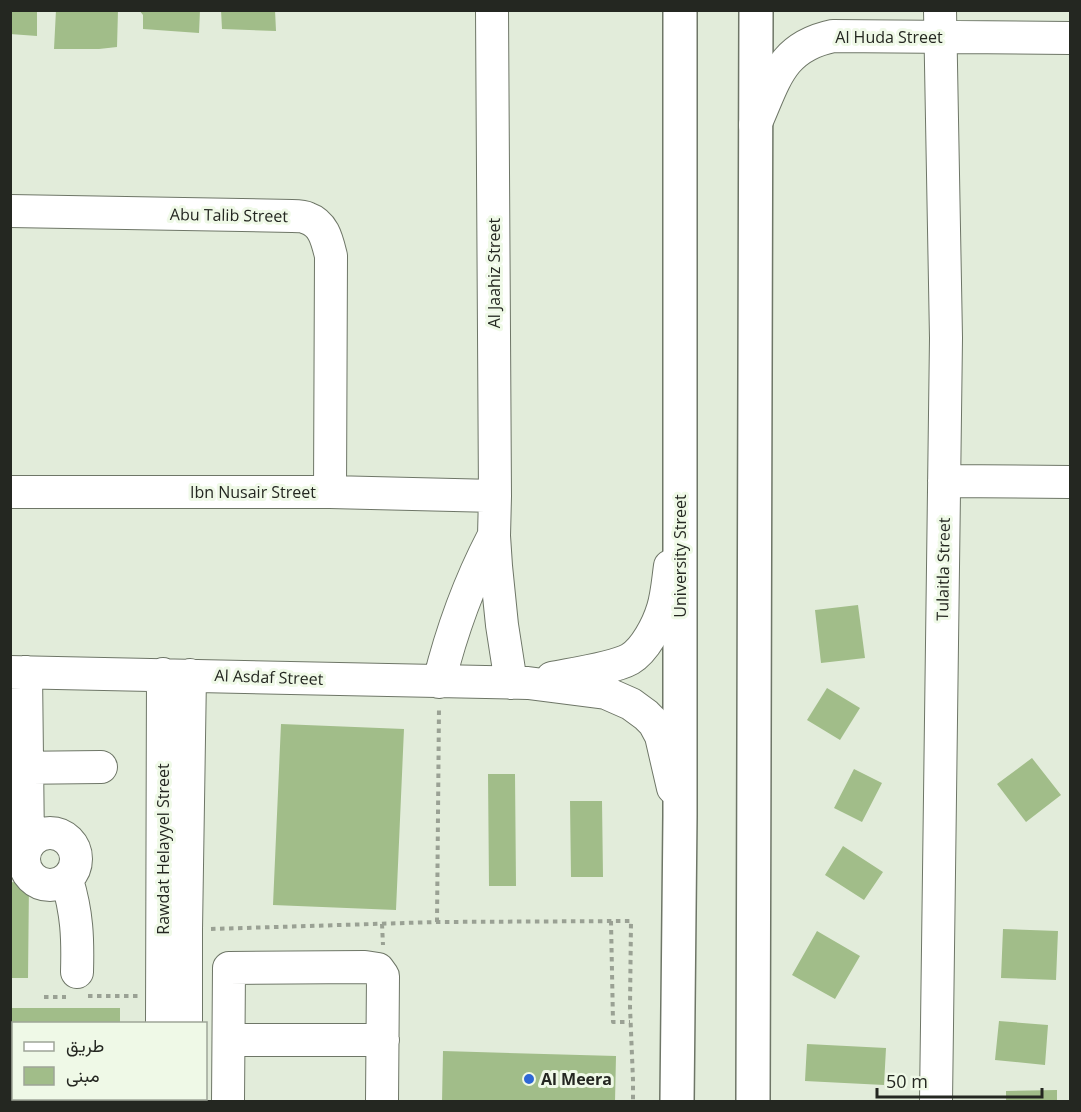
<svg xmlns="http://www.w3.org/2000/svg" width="1081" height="1112" viewBox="0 0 1081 1112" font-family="'Open Sans',Vazirmatn,sans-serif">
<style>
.building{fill:#a1bd89}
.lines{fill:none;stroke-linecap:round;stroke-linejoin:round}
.minor-casing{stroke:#6e7667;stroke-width:34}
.major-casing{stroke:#6e7667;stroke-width:36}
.path{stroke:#9aa194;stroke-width:4;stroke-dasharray:4.5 4.5;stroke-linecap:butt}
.minor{stroke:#fff;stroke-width:32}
.major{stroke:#fff;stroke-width:33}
.poi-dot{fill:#2e67d5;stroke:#eff9e7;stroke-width:2}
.labels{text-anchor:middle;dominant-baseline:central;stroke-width:6;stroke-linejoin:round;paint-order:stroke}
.street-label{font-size:16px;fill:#242721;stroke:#eff9e7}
.poi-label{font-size:16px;font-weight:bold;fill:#242721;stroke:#eff9e7;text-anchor:start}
</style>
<rect width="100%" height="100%" fill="#e2ecda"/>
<path class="building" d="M10,10H37V36L10,34Z
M56,10H118L117,47L99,49H54Z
M139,10H200L199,33L143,29V15Z
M221,10H275L276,31L222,29Z
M858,605L865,658L821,663L815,610Z
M827,688L860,708L840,740L807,720Z
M281,724L404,729L396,910L273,905Z
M1032,758L1061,795L1026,822L997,784Z
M854,769L882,783L862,822L834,808Z
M488,774H515L516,886H489Z
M570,801H602L603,877H571Z
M843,846L883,872L864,900L825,875Z
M10,882L29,883L28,978H10Z
M1003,929L1058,931L1056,980L1001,978Z
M817,931L860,956L835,999L792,975Z
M10,1008H120V1024H14V1098H120V1102H10Z
M999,1021L1048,1025L1045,1065L995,1060Z
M807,1044L886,1048L884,1085L805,1081Z
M443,1051L616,1056L615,1102H442Z
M1057,1090V1102H1006V1091Z"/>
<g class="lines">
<g class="minor-casing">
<path id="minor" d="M492,10L495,496L494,536L496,566L502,625L511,683
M755,125C775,81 780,47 833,36L1070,38
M10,211L292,216C297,216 303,216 307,218C324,224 327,240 331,256L330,492
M944,481L1070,482
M10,492H330L495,496
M10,672L528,683L606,693L631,704L646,715L654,723L661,736L673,788
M26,672L28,845
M552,678C572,674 614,668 630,659C645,650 658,625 663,608C667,595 668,580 670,566
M439,682C452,629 468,585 493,537
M10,768L101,767
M24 859a26 26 0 1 1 52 0a26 26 0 1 1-52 0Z
M67,880C77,913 78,938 77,972
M162,1024L163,674
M186,1024V930L190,675
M229,1040H383
M187,1098V1102
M159,1102V1098
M228,1102L229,968L365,967L378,969L383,976L382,1102
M936,1102L946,338L940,10"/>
</g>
<g class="major-casing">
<path id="major" d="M677,1102L680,816V10
M753,1102L756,10"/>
</g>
<path class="path" d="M611,921L613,1022H630
M437,922L439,707
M382,924L383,945
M211,929L437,922L631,921L630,1007L633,1080V1102
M88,996H138
M44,997H66"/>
<use href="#minor" class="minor"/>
<use href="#major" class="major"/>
</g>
<circle class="poi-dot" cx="529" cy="1079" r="6"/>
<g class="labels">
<g class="street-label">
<text x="889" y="37">Al Huda Street</text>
<text transform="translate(229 215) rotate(1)">Abu Talib Street</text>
<text transform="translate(494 273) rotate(-90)">Al Jaahiz Street</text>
<text x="253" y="492">Ibn Nusair Street</text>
<text transform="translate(680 556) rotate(-90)">University Street</text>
<text transform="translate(943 569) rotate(-89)">Tulaitla Street</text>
<text transform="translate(269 677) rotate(2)">Al Asdaf Street</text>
<text transform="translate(163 849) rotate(-90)">Rawdat Helayyel Street</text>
</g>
<g class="poi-label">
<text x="541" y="1079">Al Meera</text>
</g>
</g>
<rect width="1081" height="1112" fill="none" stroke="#242721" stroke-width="24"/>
<rect x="12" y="1022" width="195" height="78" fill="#eff9e7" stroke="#9ea598" stroke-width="1.5"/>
<rect x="24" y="1042" width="30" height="9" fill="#ffffff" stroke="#9ea598" stroke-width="1.5"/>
<text x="66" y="1052" font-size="18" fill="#242721">طريق</text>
<rect x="24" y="1067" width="30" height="18" fill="#a1bd89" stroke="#9ea598" stroke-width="1.5"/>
<text x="66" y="1082" font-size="18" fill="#242721">مبنى</text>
<path d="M877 1088v9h165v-9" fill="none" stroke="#242721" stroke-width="3"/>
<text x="886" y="1088" font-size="18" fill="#242721" stroke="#eff9e7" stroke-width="4.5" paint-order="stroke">50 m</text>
</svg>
